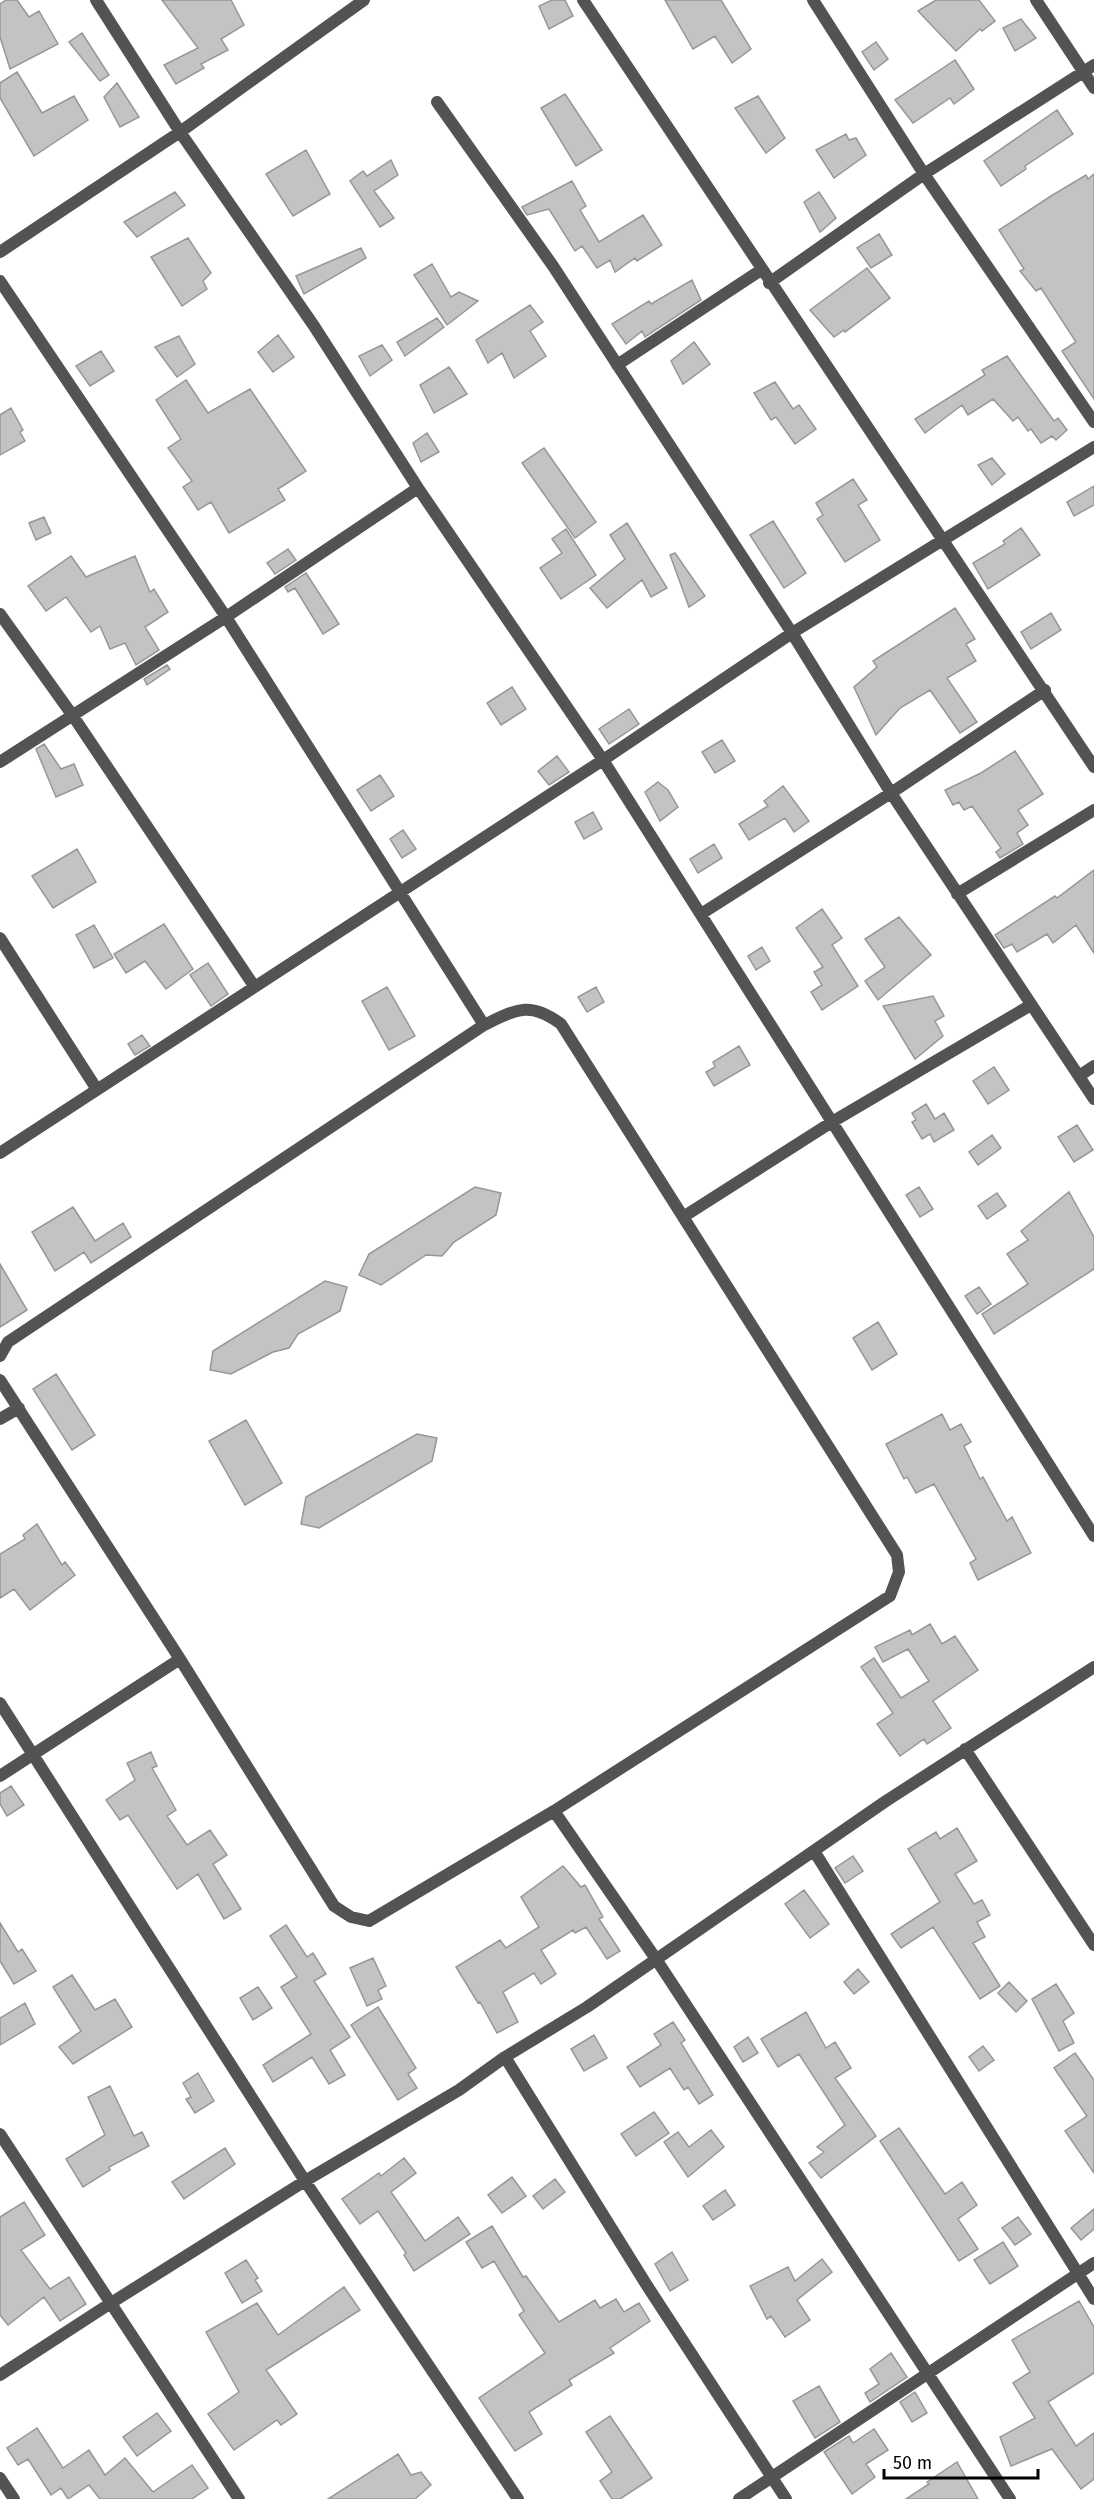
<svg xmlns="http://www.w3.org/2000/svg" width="1094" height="2499" viewBox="0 0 1094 2499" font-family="'Fira Sans',sans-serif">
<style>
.building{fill:#c3c3c3;stroke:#979797;stroke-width:1.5}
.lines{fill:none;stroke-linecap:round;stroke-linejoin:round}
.minor{stroke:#535353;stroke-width:12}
</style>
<rect width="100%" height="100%" fill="#fff"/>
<path class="building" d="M6,0H17L29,17L39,11L58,44L10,69L0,37V4Z
M162,0H231L244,25L221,39L228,50L201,64L204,68L176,84L164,65L198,48Z
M552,0H565L573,16L549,29L539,6Z
M665,0H721L751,49L732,63L715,36L693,49Z
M936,0H979L995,21L982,31L980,29L956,51L918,11Z
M1021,19L1036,38L1015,51L1003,28Z
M82,33L109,75L100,81L69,42Z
M876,42L888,59L874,70L862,52Z
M955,60L974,89L954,104L950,98L913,123L895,100Z
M17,72L42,113L74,96L88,120L34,156L0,98V83Z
M117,83L139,117L120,127L104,97Z
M565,94L602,150L576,166L541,108Z
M758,96L785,138L766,153L735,108Z
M1057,110L1073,134L1025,166L1026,169L1001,186L984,161Z
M846,134L849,140L856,138L866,155L834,178L816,150Z
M306,150L330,194L293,216L266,174Z
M391,160L398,175L374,191L394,218L380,227L350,181L363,171L367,176Z
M1094,174V399L1062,351L1076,342L1041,288L1036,291L1020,271L1024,269L999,230L1051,196L1086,175L1088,179Z
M572,181L586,206L580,210L599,242L643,215L662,245L637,261L635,258L615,272L610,260L597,268L582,246L575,251L549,209L527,215L522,207Z
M175,192L185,205L137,237L124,222Z
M819,192L836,218L820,232L804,202Z
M879,234L892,255L871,268L857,248Z
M188,238L211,273L203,281L207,289L182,306L151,257Z
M361,248L366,258L304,294L296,276Z
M432,264L451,297L459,292L478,301L447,325L414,275Z
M867,268L890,298L845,332L844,330L834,337L810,310Z
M692,280L701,300L645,337L642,331L626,344L612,324L649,301L651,304Z
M530,305L543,322L530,331L546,356L514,378L502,353L488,363L476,340Z
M437,318L444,327L405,356L397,342Z
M278,335L294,357L273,372L258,352Z
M179,336L195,364L177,377L155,347Z
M694,342L710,364L683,384L671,361Z
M382,345L392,360L370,376L359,356Z
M101,351L114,371L90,386L76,366Z
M1007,356L1054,421L1058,418L1067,430L1056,440L1052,436L1041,443L1031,429L1028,431L1018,417L1013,421L993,399L968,415L962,405L925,433L915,419L985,375L982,370Z
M449,367L467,394L434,413L420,385Z
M186,380L208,413L250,389L306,471L278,489L285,500L229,533L211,502L198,510L183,487L192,481L168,448L181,439L156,400Z
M775,382L793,409L799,405L816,429L795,444L776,417L771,420L754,393Z
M11,408L23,430L20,432L25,441L0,455V415Z
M427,433L439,452L421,462L413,443Z
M544,448L596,522L575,538L522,463Z
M992,458L1005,474L992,485L978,465Z
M853,479L867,500L858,505L880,540L845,562L817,519L823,515L816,503Z
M1094,486V505L1074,516L1067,502Z
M44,517L51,533L36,540L29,523Z
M773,521L806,573L784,588L750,535Z
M627,523L667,588L651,597L642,580L607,608L590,588L625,559L610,535Z
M1021,528L1040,555L988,589L973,563L1005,544L1003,541Z
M566,529L596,575L561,599L540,568L562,553L552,539Z
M288,549L296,560L275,574L267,563Z
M675,553L705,596L689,607L670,555Z
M71,556L86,577L135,556L150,592L154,589L168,612L145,627L159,650L136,665L125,643L110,649L100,626L91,632L66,597L46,611L28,586Z
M306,573L339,624L323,634L295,588L288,592L285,587Z
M955,608L975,639L966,644L976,661L947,678L977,722L960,733L930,690L900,708L876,735L854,687L877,667L873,661Z
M1051,613L1061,630L1031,649L1021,632Z
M167,665L170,669L147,685L144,679Z
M512,687L526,709L501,725L487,703Z
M629,709L639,724L609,744L599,729Z
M722,740L735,761L715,773L702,752Z
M44,744L61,769L74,764L83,785L56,797L36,749Z
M1015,751L1043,794L1018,810L1028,825L1017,833L1023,844L1000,858L996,852L1001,848L972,806L964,810L959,802L953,805L945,790L981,773Z
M557,756L569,772L549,785L538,771Z
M380,775L394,796L371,811L357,790Z
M658,782L668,790L678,807L660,821L645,792Z
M783,786L809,821L794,832L785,818L749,840L739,824L768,806L764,801Z
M593,812L602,829L584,839L575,822Z
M403,830L416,849L402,858L390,839Z
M714,844L722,858L698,873L690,859Z
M77,849L96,882L53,908L32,876Z
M1094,870V953L1076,925L1053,943L1047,934L1017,952L1012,944L1004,948L995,935L1055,896L1057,898Z
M822,909L842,938L832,945L858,986L822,1010L811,992L822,985L814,972L823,967L796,928Z
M899,917L931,955L878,1000L865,981L885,967L865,939Z
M164,924L193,969L166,989L145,961L126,973L114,954Z
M94,925L113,958L94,968L76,935Z
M762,947L770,961L756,970L748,956Z
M208,963L228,994L211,1006L190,975Z
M387,987L415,1036L389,1050L362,1001Z
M596,987L604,1002L587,1012L578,997Z
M933,996L944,1016L935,1021L943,1036L915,1059L883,1006Z
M142,1035L150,1046L135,1055L128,1044Z
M739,1046L750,1065L714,1086L706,1072L715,1067L713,1062Z
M994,1067L1009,1090L988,1104L973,1081Z
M926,1104L935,1119L944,1113L954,1130L934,1142L930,1134L922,1139L912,1122L916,1120L912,1113Z
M1077,1125L1093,1150L1074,1162L1058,1137Z
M992,1135L1001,1148L978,1165L969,1152Z
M475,1187L501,1193L496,1215L454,1242L442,1256L426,1255L381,1285L359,1275L369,1254Z
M919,1187L933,1209L920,1217L906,1195Z
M1069,1192L1094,1237V1269L994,1334L982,1314L1028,1284L1007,1254L1028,1240L1021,1231Z
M997,1193L1006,1206L987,1219L978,1206Z
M73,1207L95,1241L123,1223L131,1237L91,1263L84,1252L55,1271L32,1232Z
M0,1264L27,1310L0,1327Z
M325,1281L347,1287L340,1311L298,1334L289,1348L273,1352L231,1374L210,1370L213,1351Z
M979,1287L991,1304L977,1314L965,1296Z
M878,1322L897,1354L872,1370L853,1338Z
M56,1374L95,1435L72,1450L33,1389Z
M942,1414L950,1430L961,1424L971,1442L964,1446L980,1479L983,1477L1007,1521L1012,1517L1031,1553L978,1580L970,1563L976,1559L934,1484L916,1493L907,1477L904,1479L886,1444Z
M246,1420L282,1483L245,1505L209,1441Z
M417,1434L437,1438L432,1461L319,1528L301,1524L306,1497Z
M37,1524L62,1565L65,1562L75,1575L30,1610L14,1589L0,1598V1554L25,1539L23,1535Z
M930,1624L942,1644L955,1636L978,1670L933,1701L951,1728L927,1744L924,1739L900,1756L877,1724L893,1713L861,1667L874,1658L901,1698L929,1681L908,1649L883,1662L875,1647L910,1630L912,1635Z
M151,1752L157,1766L152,1768L176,1810L167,1816L187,1845L210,1830L227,1855L213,1864L241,1909L224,1919L198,1874L177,1889L128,1815L120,1820L106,1800L135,1780L127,1763Z
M11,1786L24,1805L7,1816L0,1804V1793Z
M957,1828L977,1861L955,1874L974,1904L982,1900L990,1915L977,1922L985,1937L973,1943L1000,1986L980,1999L933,1927L901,1948L891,1934L940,1902L908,1849L936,1832L940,1839Z
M853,1856L863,1871L845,1883L835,1868Z
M563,1866L581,1887L585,1885L603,1917L599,1919L620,1951L607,1959L586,1927L575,1933L573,1930L541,1950L556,1974L541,1984L534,1973L503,1992L518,2022L497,2033L480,2002L478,2003L456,1967L500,1940L506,1948L539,1927L521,1897Z
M804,1890L829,1924L810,1938L785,1904Z
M0,1923L18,1952L22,1949L36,1971L14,1984L0,1961Z
M286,1925L307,1957L313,1953L326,1974L314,1981L350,2037L330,2050L345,2075L329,2084L312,2057L273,2082L263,2065L311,2034L281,1987L297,1977L270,1936Z
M373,1958L386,1986L378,1990L382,1999L367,2006L350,1968Z
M858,1969L869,1982L854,1994L844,1982Z
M72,1975L95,2010L115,1999L132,2027L73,2064L59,2047L81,2031L53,1987Z
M1009,1982L1027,2001L1016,2012L998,1993Z
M1056,1984L1074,2013L1063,2021L1074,2043L1059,2051L1032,1999Z
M258,1987L272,2008L253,2020L240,1998Z
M25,2003L35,2024L0,2045V2018Z
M378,2007L416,2068L408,2074L417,2088L398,2100L351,2025Z
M806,2012L826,2048L835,2042L851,2068L835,2078L876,2136L821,2178L809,2163L824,2152L817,2147L845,2125L799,2054L778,2067L761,2039Z
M673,2022L685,2040L681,2043L713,2095L699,2104L688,2087L684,2090L670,2068L640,2087L627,2067L661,2045L654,2034Z
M594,2035L607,2058L584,2071L571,2049Z
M748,2037L758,2053L743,2062L734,2047Z
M983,2046L994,2060L979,2071L969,2057Z
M1075,2053L1094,2080V2173L1065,2131L1087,2116L1054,2068Z
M198,2073L214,2101L195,2113L186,2099L191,2097L183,2083Z
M110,2086L134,2136L142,2132L149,2146L109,2167L110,2170L83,2187L66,2159L105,2135L88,2097Z
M654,2112L669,2133L636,2156L621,2134Z
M899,2128L945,2194L962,2182L977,2205L958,2219L978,2249L959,2261L880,2141Z
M711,2130L724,2147L688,2177L664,2142L678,2132L689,2147Z
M225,2148L235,2164L184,2199L172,2182Z
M404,2158L416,2173L391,2192L425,2241L458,2217L470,2234L414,2271L404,2255L406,2253L378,2211L360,2224L342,2199L379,2173L381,2176Z
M512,2177L526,2196L502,2213L488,2195Z
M555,2179L565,2192L543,2209L533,2196Z
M725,2190L735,2205L713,2220L703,2206Z
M24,2202L45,2235L21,2250L50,2289L69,2277L86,2304L60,2321L44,2297L8,2325L0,2315V2217Z
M1094,2209V2229L1081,2240L1071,2228Z
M1018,2217L1031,2234L1015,2245L1002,2228Z
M492,2226L523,2277L526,2276L559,2322L595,2300L600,2308L616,2299L624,2312L639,2303L650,2321L610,2348L614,2353L569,2380L572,2385L529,2412L542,2434L515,2451L479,2398L545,2353L519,2315L524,2311L494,2261L482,2268L466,2242Z
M1003,2242L1018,2266L990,2284L974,2260Z
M672,2252L688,2280L670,2291L655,2264Z
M822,2259L832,2272L797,2300L810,2320L785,2337L771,2316L767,2319L750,2286L788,2267L795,2281Z
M246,2260L258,2278L255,2280L262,2291L242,2303L225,2273Z
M344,2287L360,2310L266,2370L297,2414L281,2425L277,2420L234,2450L208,2414L239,2392L206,2332L257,2303L278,2335Z
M1079,2301L1094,2327V2373L1048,2402L1076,2446L1094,2433V2479L1081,2489L1052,2449L1011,2466L1000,2437L1035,2418L1013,2383L1030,2372L1012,2340Z
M891,2353L907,2377L870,2402L865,2393L879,2384L870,2369Z
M819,2386L840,2422L815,2438L793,2401Z
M915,2392L927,2413L912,2422L900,2402Z
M157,2413L171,2431L137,2456L123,2437Z
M610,2416L652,2478L620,2499H612L600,2481L612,2472L586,2432Z
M37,2428L63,2468L89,2450L105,2475L125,2458L153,2492L192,2465L208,2488L192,2499H100L89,2485L68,2499L61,2488L51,2495L28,2459L18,2465L7,2448Z
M874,2429L888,2450L866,2464L875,2477L852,2494L824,2452L849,2436L853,2443Z
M398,2454L411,2475L421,2472L431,2485L415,2499H328Z
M957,2462L978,2499H906L929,2484L927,2482Z"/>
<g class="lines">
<path class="minor" d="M96,0L180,132L314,326L418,488L603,760L1094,1536
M583,0L1094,767
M813,0L924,174L1094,422
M1036,0L1094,88
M437,102L553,266L792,633L891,793L1094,1099
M0,252L180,132L364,0
M0,281L226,617L484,1025
M769,283L924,174L1094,65
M617,365L761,270
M0,614L73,716L254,986
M0,762L226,617L418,488
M957,894L1094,810
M701,914L891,793L1045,690
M0,938L96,1088
M1079,1076L1094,1066
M0,1153L603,760L792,633L1094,447
M683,1217L832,1122L1031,1005
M0,1356L8,1342L484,1025C517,1009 530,1001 561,1024L897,1555L899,1572L890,1596L554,1811L369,1921L351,1917L334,1906L180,1659L0,1380
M0,1419L19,1408
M0,1703L305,2181L518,2499
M965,1749L1094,1945
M0,1776L180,1659
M554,1811L656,1959L1010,2499
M814,1851L1094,2299
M505,2057L646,2284L786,2499
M0,2134L239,2499
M0,2375L111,2303L305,2181L459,2090L505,2057L587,2007L886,1801L1094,1667
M0,2478L14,2499
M739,2499L1094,2263"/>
</g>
<path d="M884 2469v9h154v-9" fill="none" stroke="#000000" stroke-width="3"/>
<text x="893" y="2469" font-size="18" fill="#000000" stroke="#ffffff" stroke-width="4.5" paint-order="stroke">50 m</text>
</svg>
